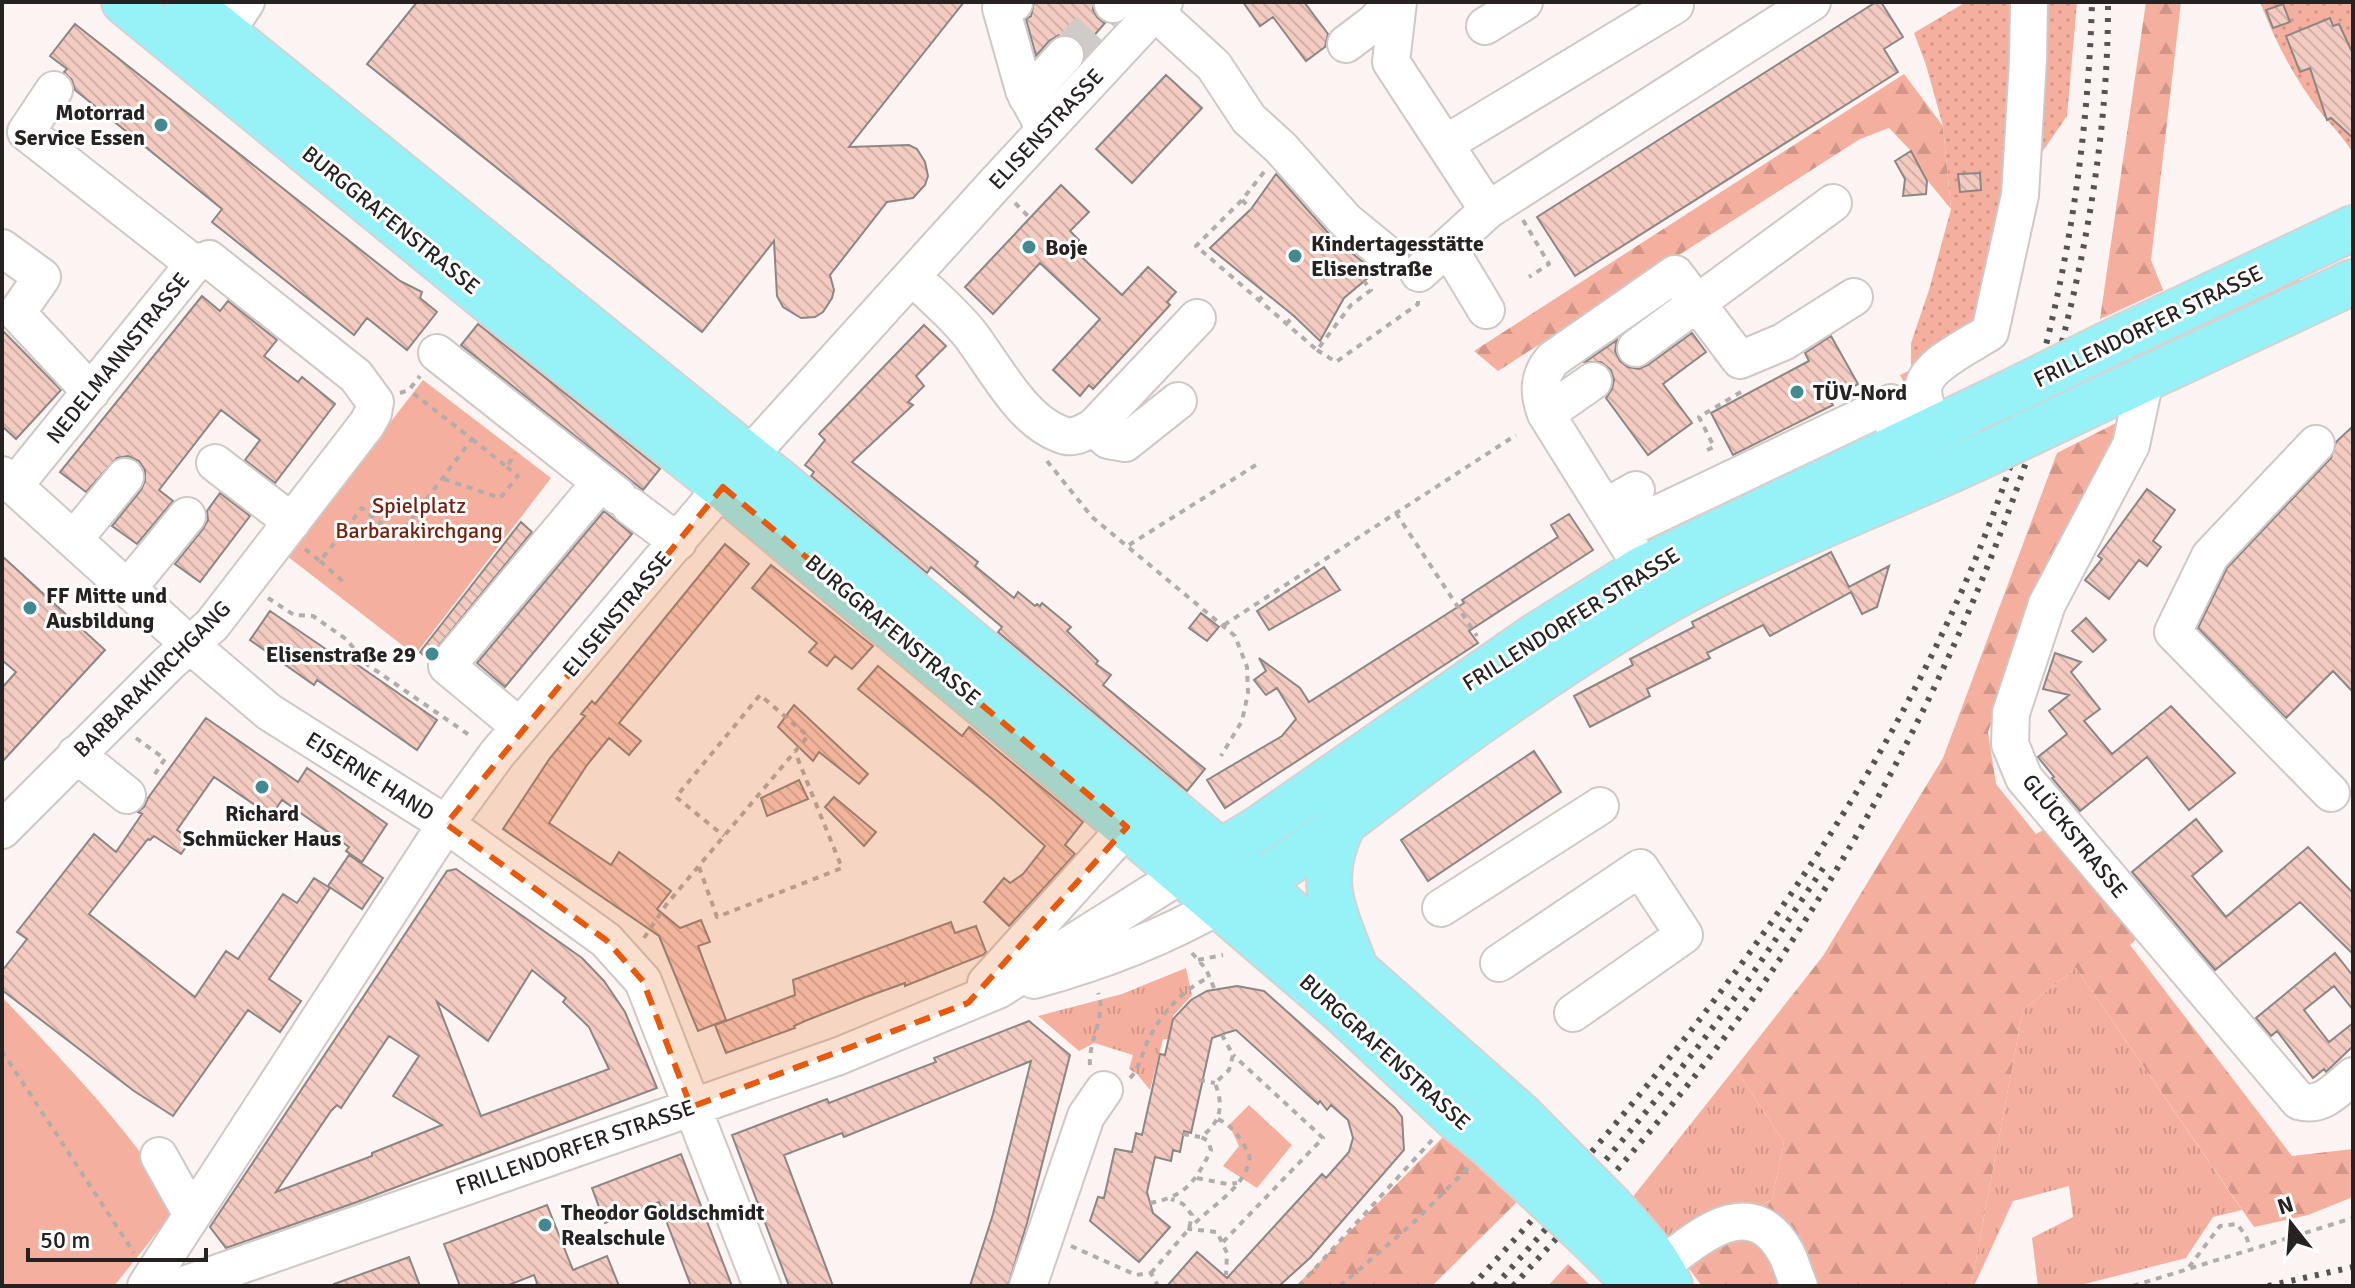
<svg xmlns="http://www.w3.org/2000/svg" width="2355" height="1288" viewBox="0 0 2355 1288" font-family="Signika,sans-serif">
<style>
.grass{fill:url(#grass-tufts)}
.forest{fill:url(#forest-firs)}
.park{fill:#f5af9e}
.garden{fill:url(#garden-dots)}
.building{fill:url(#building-back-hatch);stroke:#8c8684;stroke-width:2;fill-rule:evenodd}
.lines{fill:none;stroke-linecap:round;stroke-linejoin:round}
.minor-tunnel{stroke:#d0cac8;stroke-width:36;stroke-dasharray:36 18;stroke-linecap:butt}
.minor-casing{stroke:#cfc8c6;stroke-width:40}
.major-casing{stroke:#d3d3d3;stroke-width:48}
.path{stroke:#b2acaa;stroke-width:4;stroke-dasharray:6 6;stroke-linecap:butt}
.minor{stroke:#fff;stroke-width:36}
.major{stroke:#97f2f8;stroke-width:44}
.rail{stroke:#575352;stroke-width:6;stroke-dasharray:4 8;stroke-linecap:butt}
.major-bridge-casing{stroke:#d3d3d3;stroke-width:48;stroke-linecap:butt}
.major-bridge{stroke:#97f2f8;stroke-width:44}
.marked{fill:#e8590c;fill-opacity:0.2;stroke:#e8590c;stroke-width:6;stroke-dasharray:16 10;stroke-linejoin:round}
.poi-dot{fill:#428a8f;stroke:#fff;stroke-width:3}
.labels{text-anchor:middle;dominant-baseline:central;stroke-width:6;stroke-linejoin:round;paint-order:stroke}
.poi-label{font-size:22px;font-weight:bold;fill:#252221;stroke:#fff;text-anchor:start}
.street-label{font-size:22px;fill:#252221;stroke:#fff}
.park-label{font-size:22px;fill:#76200e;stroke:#fff}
</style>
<defs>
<pattern id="grass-tufts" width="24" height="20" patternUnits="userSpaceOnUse" patternTransform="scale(2)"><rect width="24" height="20" fill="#f5af9e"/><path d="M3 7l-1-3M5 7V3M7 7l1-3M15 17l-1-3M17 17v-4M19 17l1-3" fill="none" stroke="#d29688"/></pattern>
<pattern id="forest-firs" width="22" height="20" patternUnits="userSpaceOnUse" patternTransform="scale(2)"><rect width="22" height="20" fill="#f5af9e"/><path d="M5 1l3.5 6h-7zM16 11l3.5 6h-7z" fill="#d29688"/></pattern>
<pattern id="garden-dots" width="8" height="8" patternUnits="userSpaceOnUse" patternTransform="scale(2)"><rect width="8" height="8" fill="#f5af9e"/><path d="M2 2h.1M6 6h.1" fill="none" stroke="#d29688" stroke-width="1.8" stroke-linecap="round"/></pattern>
<pattern id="building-back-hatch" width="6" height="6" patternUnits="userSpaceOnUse" patternTransform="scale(2)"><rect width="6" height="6" fill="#f4cbc1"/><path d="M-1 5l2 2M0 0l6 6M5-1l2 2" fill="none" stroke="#d1aea6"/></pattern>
</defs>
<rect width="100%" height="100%" fill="#fbf4f2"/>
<path class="grass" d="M2297,273L2303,287L2088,388L2090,371Z
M1186,968L1192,995L1173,1016L1168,1039H1163L1150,1090L1137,1074L1129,1069L1133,1055L1094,1043L1079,1051L1038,1016L1122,994Z
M2076,968L2242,1210L2213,1217L2186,1258L2077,1286H2038L2032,1238L2073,1217L2069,1186L2013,1201L1974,1286H1971L2023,1010Z
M1735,1068L1784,1142L1772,1200L1674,1249L1632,1198Z"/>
<path class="forest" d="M2146,2H2181L2151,260L2163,290L2100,319Z
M1904,74L1943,126L1951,209L1927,180L1911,151L1889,128L1860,139L1498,371L1474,351Z
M2118,422L2117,442L2035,596L1988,732L1996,784L2036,834L2051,826L2141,934L2130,945L2292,1156L2353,1149V1197L2308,1215L2254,1227L2076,968L2023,1010L1971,1286H1702L1674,1249L1772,1200L1784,1142L1735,1068L1823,956L1943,758L2057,453Z
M1446,1134L1517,1202L1432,1286H1296Z
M1568,1264L1591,1286H1548Z"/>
<path class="park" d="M423,380L551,478L415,655L287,556Z
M2,997C66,1064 128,1128 178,1206L114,1286H2Z
M1249,1105L1292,1145L1257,1188L1223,1166L1239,1146L1229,1125Z"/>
<path class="garden" d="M1966,2H2077L2067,116L2038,158L1997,339L1916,406L1900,375L1911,370V343L1929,290L1951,209L1943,126L1926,65L1914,33Z
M2260,2H2353V153C2341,133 2323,118 2310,98C2289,68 2273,36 2260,2Z"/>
<path class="building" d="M417,2H964L849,147L909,145L917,149L925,162L928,176L925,185L913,198L887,202L830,275L834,290L832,298L823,312L815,317L801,318L783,307L777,296L774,241L702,332L367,64Z
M1034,2H1093V10L1098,18L1105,23L1084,47L1078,39L1070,35H1059L1049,41L1036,56L1026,19L1031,16Z
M1243,2H1304L1328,34L1325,47L1306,61L1273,17L1260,26Z
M1876,2H1881L1903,37L1884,49L1898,72L1575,276L1537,217Z
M2283,4L2290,22L2273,28L2266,10Z
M2330,18L2333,26L2339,24L2353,54V138L2331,118L2327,120L2310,68L2300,72L2286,36Z
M75,24L400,281L422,292L420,298L437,312L407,350L367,318L354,335L212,222L222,209L75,90L72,80L64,72L67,69L50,56Z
M1166,75L1202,108L1132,183L1096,149Z
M1911,151L1927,181L1926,194L1903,196L1905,179L1895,161Z
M1980,173L1981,190L1960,192L1958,174Z
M1276,174L1330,235L1375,272L1344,298L1320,341L1294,316L1210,248L1251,209Z
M1061,185L1089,212L1070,231L1079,240L1072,248L1122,295L1148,267L1176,292L1167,302L1170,305L1093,389L1089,385L1080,396L1053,370L1100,319L1040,263L993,314L965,287Z
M202,296L220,311L228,301L277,340L264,356L298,382L302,377L335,404L275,483L245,460L260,440L221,410L159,490L173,501L137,544L112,526L141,490L145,481V470L139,461L128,456L117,458L86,492L60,472Z
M478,324L660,469L643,490L461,345Z
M924,325L946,346L916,376L924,386L908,402L913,405L852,462L978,562L975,566L1014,598L1018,592L1035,606L1037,604L1040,606L1042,603L1071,627L1067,631L1098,661L1096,664L1111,675L1103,685L1205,769L1187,791L998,632L1002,627L982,610L931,567L927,573L811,476L814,472L805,465L825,440L819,434Z
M2,330L61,390L16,439L2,426Z
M1692,333L1706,352L1663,384L1692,423L1648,455L1606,398L1612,389L1614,380L1611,370L1601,362H1585L1617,340L1615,351L1620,361L1628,367L1639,369L1648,365Z
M1831,336L1858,384L1829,399L1833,405L1733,455L1711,413L1809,361L1805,353Z
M2353,426V692L2333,671L2286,718L2198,628L2227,568L2331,458L2336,442Z
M2147,489L2175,510L2153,541L2161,547L2147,566L2139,560L2109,599L2085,580L2102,559L2098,556Z
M220,493L250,516L200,582L175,564L203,529L208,520L207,511Z
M604,511L632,534L505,687L477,663Z
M1569,514L1593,550L1469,631L1478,643L1225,808L1207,780L1282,736L1296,719L1277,688L1266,695L1254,680L1266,671L1259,658L1300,688L1309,702L1464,603L1462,600L1558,537L1551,525Z
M521,522L532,532L428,659L420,652Z
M725,544L749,564L619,723L641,741L629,755L609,738L587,765L549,823L611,865L619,852L671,891L657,909L680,928L701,920L710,942L698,946L726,1020L698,1031L659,936L503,829L550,758L585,716L581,714L592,701L595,704Z
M1831,552L1849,587L1889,566L1877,607L1862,614L1851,592L1770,636L1763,625L1707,653L1710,658L1647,689L1650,696L1590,727L1574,696L1633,665L1630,659L1694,627L1692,622Z
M2,556L105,650L2,762V688L16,672L2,660Z
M771,565L873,646L852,669L835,656L827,666L809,652L817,643L752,588Z
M1324,567L1340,590L1269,630L1257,611Z
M270,611L336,656L339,652L437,720L417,750L317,680L314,685L250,640Z
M1201,613L1219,627L1207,641L1189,628Z
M2086,618L2106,640L2093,652L2072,631Z
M2055,653L2081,662L2071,672L2100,709L2084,721L2112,754L2171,706L2235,773L2189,810L2147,757L2080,811L2052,778L2054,777L2038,757L2067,734L2049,711L2069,695L2043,689Z
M878,666L962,736L969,727L1083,822L1065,845L1075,854L1009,926L984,902L1004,878L1010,883L1023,874L1045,846L991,798L858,689Z
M794,705L868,774L859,784L819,752L813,761L778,727Z
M206,718L298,782L307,768L387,824L362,862L346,851L349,847L282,800L271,816L214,777L177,830L191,840L181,854L154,836L150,840L148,839L89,914L195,997L226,951L238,959L283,894L297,903L314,878L330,888L269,979L301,1001L280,1032L248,1010L173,1116L134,1091L2,990V971L27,939L17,932L94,834L116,852L142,814L138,812L144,807L148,798Z
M1534,751L1561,792L1428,881L1401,840Z
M799,780L808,799L767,816L761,798Z
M834,797L876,832L864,846L825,807Z
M2196,819L2222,851L2192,876L2226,917L2308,847L2353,893V954L2300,902L2215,970L2132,872Z
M349,855L383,878L362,909L328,886Z
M456,869L582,958L604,981L625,1012L657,1088L357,1202L226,1248L210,1227L447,871ZM532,970L566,998L563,1002L589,1027L609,1069L481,1116L437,1002L488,1041ZM389,1036L419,1056L393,1096L442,1125L372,1153V1156L276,1192L331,1111L337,1105L341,1108Z
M951,922L955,933L976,926L986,952L983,955L905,986V983L866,997L805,1021L794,1026L795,1028L726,1053L715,1025L795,995L793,980Z
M2335,953L2353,976V1010L2334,986L2304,1010L2329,1042L2353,1023V1046L2326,1072L2324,1069L2313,1078L2277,1031L2271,1036L2256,1018Z
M1237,986L1264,991L1395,1108L1402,1117L1404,1150L1310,1258L1279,1286H1167L1197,1252L1227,1278L1322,1174L1326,1178L1349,1152L1353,1138L1348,1120L1331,1105L1327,1110L1320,1101L1318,1104L1236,1030L1226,1033L1212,1038L1191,1133L1184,1131L1180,1152L1173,1150L1171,1161L1155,1157L1147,1192L1153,1213L1170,1227L1139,1262L1090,1221L1098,1197L1104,1198L1115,1149L1132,1152L1136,1133L1142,1135L1160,1054L1165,1055L1173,1019L1191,1000L1207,991Z
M1029,1021L1070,1055L1027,1223L1008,1286H970L993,1214L1031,1061L844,1137L842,1133L784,1155L833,1286H789L732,1135L827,1099L829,1103L936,1062L934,1058Z
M681,1154L732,1286H691L659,1202L605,1223L592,1188Z
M547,1205L573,1270L607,1256L619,1286H535L537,1283L534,1275L506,1286H460L444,1244Z
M409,1257L420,1286H334V1284Z"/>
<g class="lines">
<path class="minor-tunnel" d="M1065,55L1113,4"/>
<g class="minor-casing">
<path id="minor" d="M1140,2L1155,12L1214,66L1249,119L1281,148L1346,221L1390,257
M1398,2L1391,62L1488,210L1812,2
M1014,3L1001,8L1024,90L1045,129
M1113,4L1115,2
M1485,26L1524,2
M225,33L246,2
M1346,44L1375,22L1393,2
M54,90L26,132L194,264
M1027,97L1065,55
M1445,144L1675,5
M1448,247L1486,310
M2,248L42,277L17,313L91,392
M1419,273L1488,210
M912,276C931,295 953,313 969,333C994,365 1021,420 1060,434C1073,440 1083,433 1094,427L1197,318
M1636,348L1833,203
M437,353L618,496
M2145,379L2131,445L2047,604L2011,713L2010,744L2024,778L2299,1101C2322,1108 2336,1090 2353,1076
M1546,414L1593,381
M1094,427L1108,440L1125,443L1178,401
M1934,428C1930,416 1923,402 1923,390C1924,365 1971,345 1990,332L2020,195L2028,60L2029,2
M2316,444L2210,556L2173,632L2331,793
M215,463L292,522
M2,475L189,644L269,712L446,824L606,940L643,981L762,1286
M630,506L678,542
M1606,507L1636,490
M1622,531L1891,403L1894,415L1895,447L1903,469
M74,539L125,477
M128,588L187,516
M1660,590L1628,545L1546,414C1538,393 1538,376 1553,359L1675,274L1740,360L1783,342L1854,297
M520,727L447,666L600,483
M76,754L127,795
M2,830L169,663L212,625L367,424L373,413L375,402L356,376L209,259L194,264L14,486
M1441,908L1600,806
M1499,963L1640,868L1684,935L1573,1013
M1034,980C1100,962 1161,939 1220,905
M986,983L1127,827
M159,1156L192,1215
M1661,1266C1698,1238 1750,1190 1785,1251C1791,1261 1794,1275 1799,1286
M146,1286L446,824L497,754L748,457L995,184L1164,2
M181,1286L839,1056L998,990L1182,874
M1028,1286L1086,1116L1104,1090"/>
</g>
<g class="major-casing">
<path id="major" d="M124,2L482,295L723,487L1016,732L1342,1011L1455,1117L1489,1145
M187,2L782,484L1258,883L1520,1115
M2106,345L2353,228
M2089,405L2353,282
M1344,822C1316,879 1332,907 1353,962
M1198,865L1258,829L1537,635L1644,568L2005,395
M1233,898C1298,860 1356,813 1416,768C1486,716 1558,666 1632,621C1744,552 1870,509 1988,453
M1612,1208C1635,1233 1656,1255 1670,1286
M1586,1234L1638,1286"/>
</g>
<path class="path" d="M1264,172L1242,200L1196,246L1317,350L1351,305L1371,290L1364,281
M1242,200L1251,209
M1015,203L1030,218
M1523,220L1549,264L1529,277
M1258,301L1266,293
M1286,324L1294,316
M1317,350L1336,362L1418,304V301
M400,393L409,390L420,376
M472,439L507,467L515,453
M1707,450L1714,447L1699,417L1746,389
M1047,461L1092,517L1235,636L1247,667L1248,693L1242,721L1221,756
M444,479L500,498L518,476L507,467
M1396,513L1477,636
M1129,545L1259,463
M305,549L320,561L362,508L398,537L472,439L409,390
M320,561L347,585
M268,598L294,615L313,616L346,639L368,665L472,737
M1224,625L1516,435
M136,738L165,759L152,778
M699,867L717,917L842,868L795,752
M644,938L666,905L808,736L760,695L676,797L724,836
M1192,953L1206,969L1214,988
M1198,960L1223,955
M2,1051L134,1253
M1090,1065C1088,1042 1107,1014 1098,993
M1130,1078C1139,1069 1141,1057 1146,1045C1158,1017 1182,989 1210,977
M1199,1080L1215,1083
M1218,1119C1231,1126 1237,1133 1244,1145C1247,1151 1251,1155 1249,1163C1241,1191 1208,1208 1189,1229L1217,1232L1227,1253L1226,1275
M1183,1134L1200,1137
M1197,1178L1227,1184L1237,1183
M1150,1203C1185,1197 1196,1181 1211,1150L1208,1141L1201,1137C1221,1122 1224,1106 1215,1083L1229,1070L1233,1055L1222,1035
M1223,1242L1323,1138L1233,1055
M1071,1246L1136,1275L1151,1273L1158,1286
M2189,1267L2220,1226L2237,1224L2246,1236L2251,1250
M1151,1273L1189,1229L1192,1215L1183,1204L1171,1199
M1299,1286L1432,1140
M1340,1286L1413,1223L1468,1168
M2133,1286L2353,1218"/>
<use href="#minor" class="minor"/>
<use href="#major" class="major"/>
<path class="rail" d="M1472,1286C1681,1060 1885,803 1994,512C2056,348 2087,176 2092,2
M1495,1286C1586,1185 1676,1081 1755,970C1779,935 1802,899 1826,864
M1513,1286C1605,1186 1696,1083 1772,971C1956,699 2109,335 2108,2
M2268,1286L2353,1267"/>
<g class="major-bridge-casing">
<path id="major-bridge" d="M2005,395L2106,345
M1988,453L2089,405
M1520,1115L1612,1208
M1489,1145L1586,1234"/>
</g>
<use href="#major-bridge" class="major-bridge"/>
</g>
<path class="marked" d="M723,487L1127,827L968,1003L691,1107L643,981L606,940L446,824Z"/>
<g class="poi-dot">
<circle cx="161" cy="125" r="8"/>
<circle cx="1029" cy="247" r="8"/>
<circle cx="1295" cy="256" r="8"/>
<circle cx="1797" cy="392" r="8"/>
<circle cx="30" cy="608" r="8"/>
<circle cx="432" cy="654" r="8"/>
<circle cx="262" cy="787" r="8"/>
<circle cx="545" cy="1225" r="8"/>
</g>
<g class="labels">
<g class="poi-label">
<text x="145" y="112" text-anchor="end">Motorrad<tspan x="145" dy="25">Service Essen</tspan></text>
<text x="1311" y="243">Kindertagesstätte<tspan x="1311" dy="25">Elisenstraße</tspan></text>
<text x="1045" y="247">Boje</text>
<text x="1813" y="392">TÜV-Nord</text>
<text x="46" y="595">FF Mitte und<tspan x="46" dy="25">Ausbildung</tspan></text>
<text x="416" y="654" text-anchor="end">Elisenstraße 29</text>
<text x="262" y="813" text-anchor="middle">Richard<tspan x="262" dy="25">Schmücker Haus</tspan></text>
<text x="561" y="1212">Theodor Goldschmidt<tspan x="561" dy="25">Realschule</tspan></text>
</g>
<g class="street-label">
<text transform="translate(1046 129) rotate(-47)">ELISENSTRASSE</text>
<text transform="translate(391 220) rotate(39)">BURGGRAFENSTRASSE</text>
<text transform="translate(2148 326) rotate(-26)">FRILLENDORFER STRASSE</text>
<text transform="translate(118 358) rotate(-51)">NEDELMANNSTRASSE</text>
<text transform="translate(617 614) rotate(-50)">ELISENSTRASSE</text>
<text transform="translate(1571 619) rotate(-32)">FRILLENDORFER STRASSE</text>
<text transform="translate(893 630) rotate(40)">BURGGRAFENSTRASSE</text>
<text transform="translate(152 679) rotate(-45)">BARBARAKIRCHGANG</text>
<text transform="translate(370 776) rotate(32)">EISERNE HAND</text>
<text transform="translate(2075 836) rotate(51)">GLÜCKSTRASSE</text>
<text transform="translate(1385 1052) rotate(42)">BURGGRAFENSTRASSE</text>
<text transform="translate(575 1147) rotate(-19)">FRILLENDORFER STRASSE</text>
</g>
<g class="park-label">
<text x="419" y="505">Spielplatz<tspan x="419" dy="25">Barbarakirchgang</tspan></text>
</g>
</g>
<rect width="2355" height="1288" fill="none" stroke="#252221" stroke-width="8"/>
<g transform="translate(2291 1224) rotate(343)" stroke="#ffffff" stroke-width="6" paint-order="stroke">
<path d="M0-6L14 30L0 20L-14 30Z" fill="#252221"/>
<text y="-12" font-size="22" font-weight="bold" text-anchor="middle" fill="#252221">N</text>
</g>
<path d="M28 1248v12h178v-12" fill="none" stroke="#252221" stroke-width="4"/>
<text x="40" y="1248" font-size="24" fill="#252221" stroke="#ffffff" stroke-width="6" paint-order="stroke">50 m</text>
</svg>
